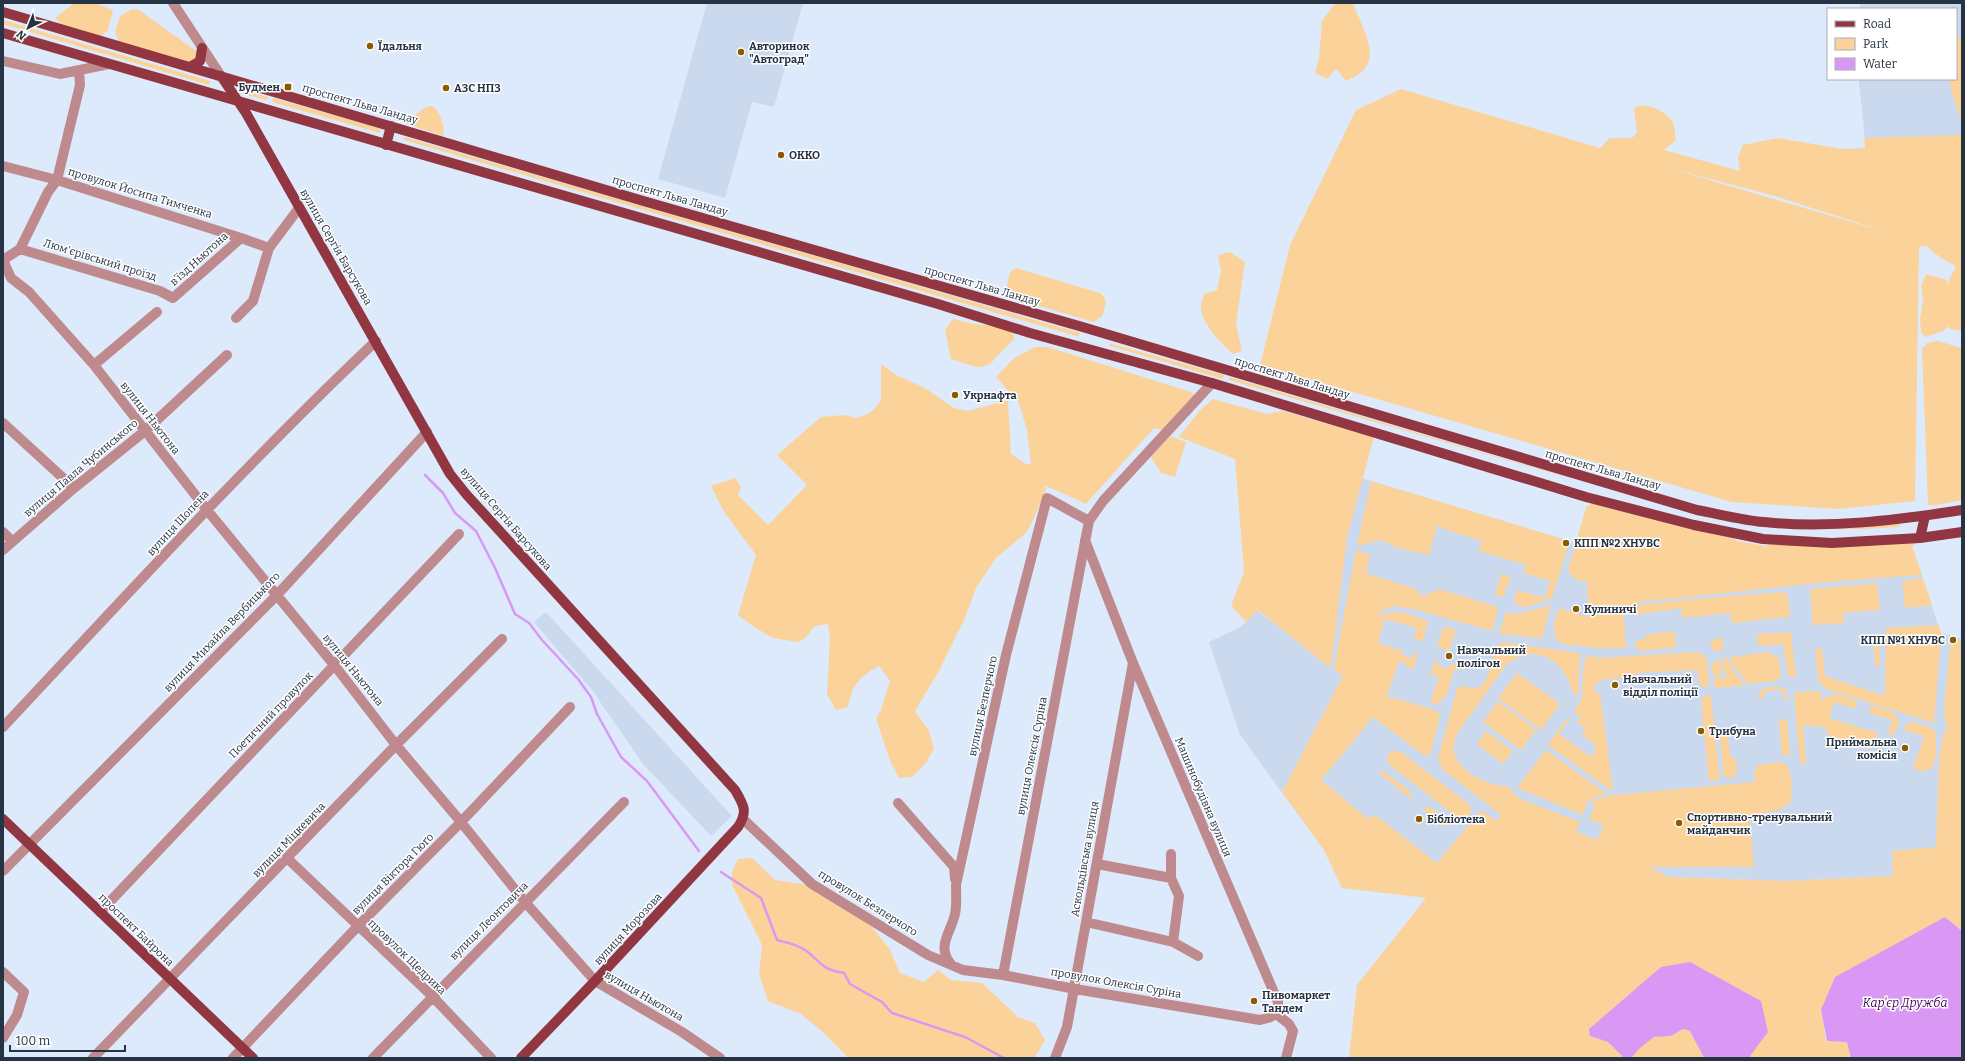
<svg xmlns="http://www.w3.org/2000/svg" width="1965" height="1061" viewBox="0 0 1965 1061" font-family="Bitter,serif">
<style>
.built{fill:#cad9ed}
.green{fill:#fbd39a;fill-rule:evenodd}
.water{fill:#da98f5}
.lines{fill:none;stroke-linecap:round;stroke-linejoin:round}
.stream{stroke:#da98f5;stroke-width:2.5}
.minor{stroke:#bf8a8d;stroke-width:10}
.major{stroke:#923742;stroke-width:10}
.poi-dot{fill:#895c00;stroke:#fff;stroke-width:1.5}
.labels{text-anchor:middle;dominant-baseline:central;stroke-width:3;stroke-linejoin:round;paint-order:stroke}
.poi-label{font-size:11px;font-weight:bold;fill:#263343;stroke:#fff;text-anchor:start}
.street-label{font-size:11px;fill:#263343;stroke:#fff}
.water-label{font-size:12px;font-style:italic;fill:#450359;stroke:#fff}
</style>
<rect width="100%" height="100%" fill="#ddeafc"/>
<path class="built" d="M707,3H803L774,107L752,102L725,198L658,179Z
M1860,3H1962V217H1873L1859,82V79H1956V9H1860Z
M1362,478L1605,552L1912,547L1941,633L1962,639V846L1949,845L1893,876L1787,881L1668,877L1649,866L1507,808L1427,897L1342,888L1324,850L1240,735L1209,642L1242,626L1257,610L1329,667L1347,537Z
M546,612L732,816L711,836L643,764L592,690L534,622Z"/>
<path class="green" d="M74,3H95L113,10L108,30L100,37C89,33 61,28 55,18Z
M1335,3H1353C1364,33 1388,65 1346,81L1336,69L1327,79L1315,73L1319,57L1322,21Z
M132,9L139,10L196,51L198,57L191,64L119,43L115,32L120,16Z
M3,20L210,81L209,85L3,24Z
M1956,37L1962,38V122L1951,91L1950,79H1956Z
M239,89L268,97L267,100L240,93Z
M1401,89L1600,148L1610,138H1632L1637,132L1634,108C1645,101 1666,111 1672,121C1675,126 1675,135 1676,140L1664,150L1740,171L1738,157L1743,145L1778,138L1843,149L1865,148L1864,138L1962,135V331L1949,329L1948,326L1943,331L1925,337L1921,332L1920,320L1923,299L1921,286L1926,274L1947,280L1948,285L1950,278L1956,266L1941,258L1926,246L1919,247L1915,501L1839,509L1732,502L1260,365L1290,245L1356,110ZM1669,168L1775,196L1886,232Z
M273,98L377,127L381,131L380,133L272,102Z
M433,106C440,113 446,127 443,136L407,124L408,120L426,107Z
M405,137L1080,333L1079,337L404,140Z
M1230,252L1245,262L1236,324L1242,351L1233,354C1222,345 1200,321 1201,307C1201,303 1203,298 1204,294L1217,290L1221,271L1218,255Z
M1016,268L1100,293C1109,300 1105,307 1102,316L1094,322L1012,298C1004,290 1007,282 1011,271Z
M953,319L974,324L993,326L1011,331L1015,338L990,364L982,367H976L951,359L945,330Z
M1938,341L1962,348V500L1936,505H1928L1922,349L1927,343Z
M1109,343L1224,375L1223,379L1110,346Z
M1035,347H1048L1191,392L1194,395L1195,401L1165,433L1161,430L1154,428L1086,504L1044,485L1046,489L1034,518L1026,533L996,558L976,588L965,618L939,671L915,711L929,731L934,748L926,763L912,777L899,778L890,761L876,718L881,710L890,681L879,666C859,676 852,686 848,707L836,710L827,694L830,638L828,624L815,626L805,638L798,642L773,638L754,627L738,615L756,555L724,512L711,486L735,478L741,487L738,495L768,525L807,485L777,455L821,417L844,415L856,418L870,413L881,401V364L896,375L925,388L954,408L968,411L1008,400L1011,454L1026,464H1031L1027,430L1019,403L996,377L1014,358Z
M1230,377L1579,481L1229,380Z
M1213,399L1267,414L1283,411L1374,437L1347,537L1332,659L1329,667L1258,610L1246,622L1231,606L1244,572L1235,459L1179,437L1200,410Z
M1170,436L1186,442L1175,477L1161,473L1151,457Z
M1371,481L1563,539L1562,545L1568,547L1552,598L1526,607L1517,605L1514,600L1517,590L1545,598L1550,581L1524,573L1526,565L1479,551L1482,541L1447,530L1437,525L1429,555L1397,548L1381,540L1357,546Z
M1593,503L1728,535L1737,541L1766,546L1773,542H1913L1916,544L1912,546L1922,575L1839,581L1638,602V605L1691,599L1785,592L1788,596L1790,617L1732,623L1730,613L1682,618L1681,608L1634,615L1635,605H1623L1626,646L1624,648H1597L1576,645L1570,646L1561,643L1555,638L1554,624L1559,608L1588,617L1587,582L1574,579L1568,570L1585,511L1587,506Z
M1899,524L1900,527H1898L1863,529H1815Z
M1356,551L1370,554L1366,573L1418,590L1417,593L1424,596L1439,589L1495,606L1498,609L1492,631L1417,610L1395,606L1381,611L1379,615L1381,616C1397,607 1411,615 1428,621L1423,641L1414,639L1417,628L1385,619L1378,643L1403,651L1402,655L1412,658L1414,653L1418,654L1413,669L1405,666L1406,663L1399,661L1387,696L1435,710L1439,713V721L1430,754L1427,756L1423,755L1373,717L1321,780L1368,819L1371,816L1378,817L1437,863L1479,812H1484L1496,821L1501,815L1442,769L1438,758L1457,689L1461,686C1466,686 1471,689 1476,688C1491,688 1489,652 1500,643H1508L1580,653L1578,696L1572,692C1566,660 1533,641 1506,665L1458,732C1455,739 1452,746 1454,753C1459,772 1490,787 1508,786L1518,798L1580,822L1576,832L1597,840L1604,825L1589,819L1595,803L1588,800L1583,815L1517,788L1546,750L1607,794L1594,797L1593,800L1614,795L1755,782L1754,774L1757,765L1783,762C1793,769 1793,792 1790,803L1778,810L1749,816L1754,867H1650L1668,877L1787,881L1893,876L1892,851L1936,847L1939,757L1943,735L1947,728L1944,711L1950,646L1954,640L1962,641V931L1945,917L1821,1010L1826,1041L1847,1042L1851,1058L1749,1057L1761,1001L1590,1036L1608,1042L1624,1058H1349L1357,985L1426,898L1342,888L1324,850L1282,792L1343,676L1334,669V667Z
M1501,574L1511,577L1503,597L1495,595Z
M1923,578L1932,605L1905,608L1902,581Z
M1877,583L1880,610L1843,613L1844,623L1813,625L1810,589Z
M1551,605L1543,635L1541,638L1499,634L1506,612L1518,614Z
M1939,625L1941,633L1934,723L1823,688V684H1819L1815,649L1822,648L1825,676L1882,695L1885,694L1886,628Z
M1444,626L1456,630L1449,651L1437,647Z
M1674,631L1676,647L1642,651L1636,649L1635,641L1646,639L1645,635Z
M1791,632L1796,678L1788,676L1783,644L1758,646L1757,634Z
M1722,638L1724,650L1713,651L1710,642L1714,639Z
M1873,638H1878L1880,666H1875Z
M1697,652L1703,654L1707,660L1709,687L1700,686L1697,670L1636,673L1634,677L1599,680V683H1595V693H1600L1613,792L1548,745L1564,722L1571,717L1559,734L1591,757L1595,750V745L1582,735L1586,729L1577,722L1580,717L1574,711L1582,698L1583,669L1587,655L1599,658Z
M1768,652L1779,659L1781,676L1776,681L1748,684L1730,661L1731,657Z
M1723,658H1727L1735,673L1734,674L1736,675L1746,685L1717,688L1714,686V677L1720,676L1724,679L1727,675L1724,672Z
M1718,659L1721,660L1722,672L1720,675L1712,674L1711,666Z
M1435,660L1438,662V665L1448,669L1451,664L1464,668L1454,671L1446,696L1438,704L1430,703L1439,677L1430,674Z
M1517,673L1560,704L1541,730L1498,698Z
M1777,686L1785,689L1788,700H1784V694L1779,689L1765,692L1763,699H1759V694L1762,689Z
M1814,691L1821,692L1822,701C1830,690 1846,696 1857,702L1855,709L1834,702L1829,718L1878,733L1873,746L1868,749L1828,735L1825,727L1803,725L1806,763L1802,764L1800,762L1794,695L1797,692Z
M1705,695L1711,696L1720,780L1709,781L1701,701Z
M1498,701L1536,730L1521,750L1483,722Z
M1871,705C1881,707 1897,711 1899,723L1894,735L1888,733L1892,720L1869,713Z
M1787,719L1790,755H1782L1779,720Z
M1908,722C1916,722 1930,726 1935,731C1937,748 1939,782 1913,768L1924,736L1903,730Z
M1486,731L1513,751L1503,764L1477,744Z
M1728,735L1730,757H1735L1737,768L1736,775L1730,779L1724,776L1720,736Z
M1392,751L1401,752L1470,805L1471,813C1467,819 1464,820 1458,818L1391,766L1387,761V756Z
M1383,771L1410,791L1412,800L1378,772Z
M1428,807L1432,808L1448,822L1444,827L1423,810Z
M752,858L775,880L808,885L868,922L890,950L900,973L924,982L938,970L951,980L982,983L1018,1017L1035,1023L1045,1040L1035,1057L848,1058L824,1033L801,1014L768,1001L759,974L762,945L732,885V872L738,859Z
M1683,1029L1690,1031L1704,1058H1631C1635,1051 1647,1039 1655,1037C1668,1034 1670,1036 1683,1029Z"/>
<path class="water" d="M1945,917L1962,931V1058H1851L1847,1042L1827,1041L1821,1010L1835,977Z
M1690,962L1761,1001L1768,1032L1750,1056L1753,1058H1704L1690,1031L1683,1029L1671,1036L1654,1037L1640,1048L1631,1058H1624L1608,1042L1590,1036L1589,1029L1661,967Z"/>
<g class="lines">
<path class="stream" d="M425,475L443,493L455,513L476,531L495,568L515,614L529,623L542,640L578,679L591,697L597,714L621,757L647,781L699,851
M721,872L761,898L777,940C788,943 800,945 809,953C823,965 824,970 844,973L850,984L882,1002L892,1013L965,1037L1004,1058"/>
<path class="minor" d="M173,3L221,76
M3,61L60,74L109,64
M3,166L57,180L241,238L269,248
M20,249L160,291L173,298L241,238
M3,260L11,278L29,292L94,365L207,510L335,666L396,745L461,822L525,902L595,981L682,1032L720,1058
M3,260L20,249L48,192L57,180L80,85L79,71
M236,318L253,301L269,248L299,208
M94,365L157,312
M3,423L74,488
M3,532L12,541
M3,550L74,488L145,431L227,355
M3,727C125,597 246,464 376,341
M898,803L954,867L955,879
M743,819L812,884L928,955L963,970L1003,975L1075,989L1260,1020L1271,1017L1278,1008V1002L1133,663L1085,540
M1171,854V878L1179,896L1173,942L1198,956
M288,859L432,996L491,1058
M1097,864L1171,878
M3,871L276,596L427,432
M100,912L459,534
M1086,922L1173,942
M951,964C936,947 951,932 955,914C957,905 956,894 956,885L1006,655L1047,498L1089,521
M3,972L24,992L17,1015L3,1038
M1003,975L1089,521L1103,501L1212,383
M1275,1013L1289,1024L1293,1031L1286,1058
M93,1058L396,745L502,639
M233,1058L358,926L461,822L570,707
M373,1058L624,802
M1055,1058L1067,1027L1133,663"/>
<path class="major" d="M3,12L640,200L1086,328L1697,510C1719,514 1741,520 1764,522C1829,529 1897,520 1962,510
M3,33L938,304L1030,333L1212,383L1586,497L1694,525L1763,539L1832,543L1920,538L1962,532
M190,67L200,61L202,48
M221,76L246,113L450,474L466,494L735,790C744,805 748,812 738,827L595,981L521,1058
M386,145L391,126
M1920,538L1925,516
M3,819L253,1058"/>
</g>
<g class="poi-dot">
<circle cx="370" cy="46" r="4"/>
<circle cx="741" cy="52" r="4"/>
<rect x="284" y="83" width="8" height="8" rx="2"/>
<circle cx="446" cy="88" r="4"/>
<circle cx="781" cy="155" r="4"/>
<circle cx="955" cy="395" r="4"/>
<circle cx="1566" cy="543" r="4"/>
<circle cx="1576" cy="609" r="4"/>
<circle cx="1953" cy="640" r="4"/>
<circle cx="1449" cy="656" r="4"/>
<circle cx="1615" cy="685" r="4"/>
<circle cx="1701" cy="731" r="4"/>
<circle cx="1905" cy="748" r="4"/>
<circle cx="1419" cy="819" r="4"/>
<circle cx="1679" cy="823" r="4"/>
<circle cx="1254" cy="1001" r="4"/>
</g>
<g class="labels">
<g class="poi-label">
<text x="378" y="46">Їдальня</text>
<text x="749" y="46">Авторинок<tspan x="749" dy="13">"Автоград"</tspan></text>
<text x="280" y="87" text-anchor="end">Будмен</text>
<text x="454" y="88">АЗС НПЗ</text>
<text x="789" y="155">ОККО</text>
<text x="963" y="395">Укрнафта</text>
<text x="1574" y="543">КПП №2 ХНУВС</text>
<text x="1584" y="609">Кулиничі</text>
<text x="1945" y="640" text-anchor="end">КПП №1 ХНУВС</text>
<text x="1457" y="650">Навчальний<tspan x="1457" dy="13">полігон</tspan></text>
<text x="1623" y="679">Навчальний<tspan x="1623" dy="13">відділ поліції</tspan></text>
<text x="1709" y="731">Трибуна</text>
<text x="1897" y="742" text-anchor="end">Приймальна<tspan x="1897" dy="13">комісія</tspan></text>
<text x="1687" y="817">Спортивно-тренувальний<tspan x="1687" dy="13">майданчик</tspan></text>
<text x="1427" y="819">Бібліотека</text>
<text x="1262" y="995">Пивомаркет<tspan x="1262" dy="13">Тандем</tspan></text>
</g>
<g class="street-label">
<text transform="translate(360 104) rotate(16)">проспект Льва Ландау</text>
<text transform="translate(140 193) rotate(17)">провулок Йосипа Тимченка</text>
<text transform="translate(670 196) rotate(16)">проспект Льва Ландау</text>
<text transform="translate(336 247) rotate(60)">вулиця Сергія Барсукова</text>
<text transform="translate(199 259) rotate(-42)">в’їзд Ньютона</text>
<text transform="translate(100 260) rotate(17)">Люм'єрівський проїзд</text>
<text transform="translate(982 286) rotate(16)">проспект Льва Ландау</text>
<text transform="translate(1292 378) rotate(17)">проспект Льва Ландау</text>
<text transform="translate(150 418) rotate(52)">вулиця Ньютона</text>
<text transform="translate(81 468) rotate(-40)">вулиця Павла Чубинського</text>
<text transform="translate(1603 470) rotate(16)">проспект Льва Ландау</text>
<text transform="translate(506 519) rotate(49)">вулиця Сергія Барсукова</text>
<text transform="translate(178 523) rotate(-47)">вулиця Шопена</text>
<text transform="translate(222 632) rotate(-46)">вулиця Михайла Вербицького</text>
<text transform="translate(353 670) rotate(51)">вулиця Ньютона</text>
<text transform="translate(983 706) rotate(-78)">вулиця Безперчого</text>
<text transform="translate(271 715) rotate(-46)">Поетичний провулок</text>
<text transform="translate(1032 756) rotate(-79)">вулиця Олексія Суріна</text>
<text transform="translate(1203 797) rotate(67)">Машинобудівна вулиця</text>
<text transform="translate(289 840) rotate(-46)">вулиця Міцкевича</text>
<text transform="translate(1085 859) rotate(-80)">Аскольдівська вулиця</text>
<text transform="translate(393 874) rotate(-45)">вулиця Віктора Гюґо</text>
<text transform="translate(868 903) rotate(32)">провулок Безперчого</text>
<text transform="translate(489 921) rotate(-45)">вулиця Леонтовича</text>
<text transform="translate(628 929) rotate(-47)">вулиця Морозова</text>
<text transform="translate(136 930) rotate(44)">проспект Байрона</text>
<text transform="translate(407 957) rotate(44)">провулок Щедрика</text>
<text transform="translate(1116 983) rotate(10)">провулок Олексія Суріна</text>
<text transform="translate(644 996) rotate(30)">вулиця Ньютона</text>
</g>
<g class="water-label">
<text x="1905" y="1003">Кар'єр Дружба</text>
</g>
</g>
<rect width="1965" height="1061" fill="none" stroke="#263343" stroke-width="8"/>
<rect x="1827" y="8" width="130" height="72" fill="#ffffff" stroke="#a8adb4"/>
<rect x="1835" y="21" width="20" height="6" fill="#923742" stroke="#a8adb4"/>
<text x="1863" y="28" font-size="12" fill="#263343">Road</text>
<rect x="1835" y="38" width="20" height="12" fill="#fbd39a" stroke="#a8adb4"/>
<text x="1863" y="48" font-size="12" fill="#263343">Park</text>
<rect x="1835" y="58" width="20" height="12" fill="#da98f5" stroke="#a8adb4"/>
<text x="1863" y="68" font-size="12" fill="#263343">Water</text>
<g transform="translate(28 28) rotate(223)" stroke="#ffffff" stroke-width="3" paint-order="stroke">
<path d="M0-3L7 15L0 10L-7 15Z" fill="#263343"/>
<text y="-6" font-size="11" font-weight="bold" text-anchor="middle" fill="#263343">N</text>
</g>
<path d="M10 1045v6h115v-6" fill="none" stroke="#263343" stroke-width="2"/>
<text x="16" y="1045" font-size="12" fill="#263343" stroke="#ffffff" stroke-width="3" paint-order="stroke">100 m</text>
</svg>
